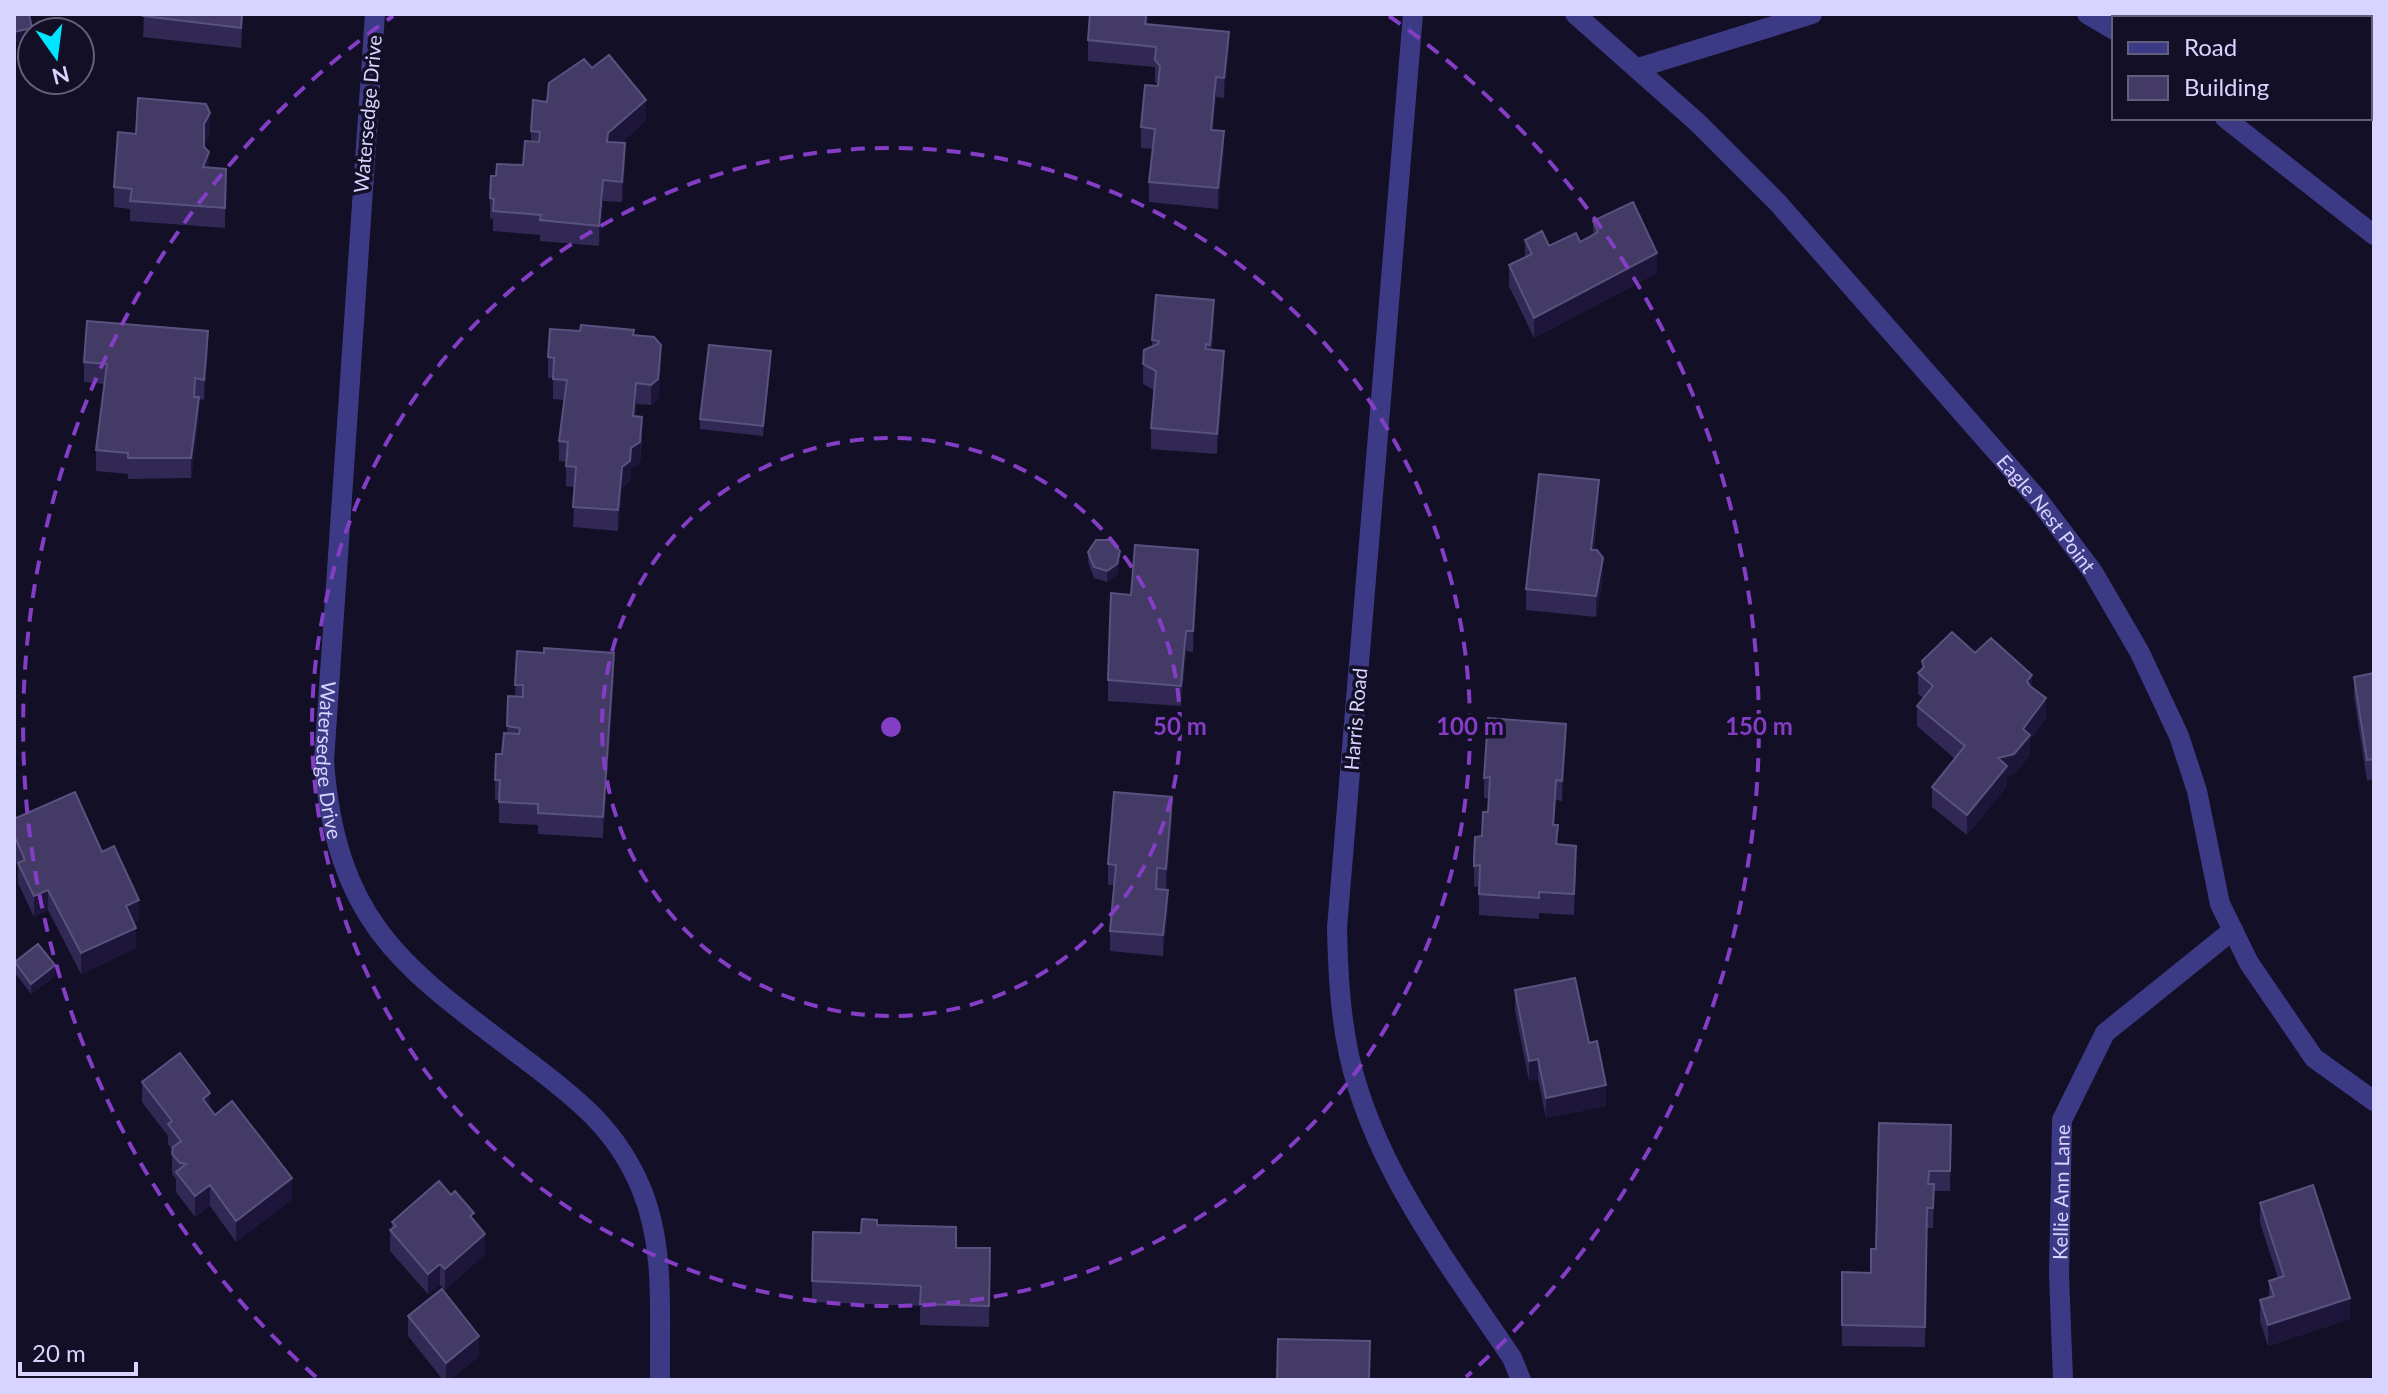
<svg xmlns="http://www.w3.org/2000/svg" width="2388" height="1394" viewBox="0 0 2388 1394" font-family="Lato,sans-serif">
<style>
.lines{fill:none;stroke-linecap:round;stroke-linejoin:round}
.lane{stroke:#3d3a85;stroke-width:20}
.street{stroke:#3d3a85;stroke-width:20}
.wall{fill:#312854}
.shaded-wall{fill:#1d163a}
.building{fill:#433a66;stroke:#5a527e;stroke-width:2}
.ring{fill:none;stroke:#843dc5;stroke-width:4;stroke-dasharray:14 10}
.labels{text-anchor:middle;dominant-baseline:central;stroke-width:7;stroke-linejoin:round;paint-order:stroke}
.street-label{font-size:20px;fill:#d9d4ff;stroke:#130f26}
.centre{fill:#843dc5;stroke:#130f26;stroke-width:4}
.ring-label{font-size:24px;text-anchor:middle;font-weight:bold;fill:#843dc5;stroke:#130f26;stroke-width:7;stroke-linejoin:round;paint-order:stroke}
</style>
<rect width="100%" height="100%" fill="#130f26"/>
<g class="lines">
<path class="lane" d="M2087,14L2114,30
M1638,68L1812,14
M2225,118L2374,235"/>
<g class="street">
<path id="s1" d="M375,14L324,761C337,930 409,971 534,1066C581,1102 617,1131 641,1188C666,1248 659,1316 660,1380"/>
<path d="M1413,14L1337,928C1338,971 1340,1013 1349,1055C1374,1168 1449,1264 1512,1358L1521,1380"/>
<path id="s2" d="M1575,14L1698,123L1778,203L2037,498L2093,572L2140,653L2179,736L2197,791L2220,904L2249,963L2314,1058L2374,1101"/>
<path id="s3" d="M2063,1380L2059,1275L2062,1120L2105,1033L2233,930"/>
</g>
</g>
<path class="wall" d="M144,14H243L241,48L143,37Z
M1090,14H1148L1147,25L1229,52L1224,98L1216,97L1213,130L1224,152L1218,209L1149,202V182L1153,149L1141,148V127L1158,86L1155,81V67L1088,61V40Z
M592,68L646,120L621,143L625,163L622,202L603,201L599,246L540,241V235L493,231V219L490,218V198L496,176L523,165L531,141V131L547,102Z
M210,133L204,144L209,167L226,169L225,228L130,221V209L114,207V187L136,134Z
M1593,221L1657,273L1534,338L1509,286V265L1525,258V240L1549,246L1580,242L1593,235Z
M1214,320L1212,350L1224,371L1217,454L1151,449V428L1154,390L1143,384V364L1152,347V340Z
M634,335L661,366L658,399L651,405L636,404L635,416L642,438L640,463L631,468L630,481L622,488L618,531L573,527L575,487L566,486V462L559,461V441L565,400L553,399V378H548V357Z
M208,351L204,400L199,399V418L191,478L128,479V474L96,471V450L105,384L84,382V362Z
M771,362L763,436L700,429V419Z
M1599,501L1594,550L1603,579L1596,617L1526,610V589Z
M1088,552L1120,561L1117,575L1107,582L1094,578L1088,562Z
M1198,570L1193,652L1186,651L1181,706L1108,701V680L1131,595Z
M517,651L614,674L603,838L538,834V825L499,823V800H495V780L507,733L508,696L515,697Z
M1975,653L2032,687L2046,719L2030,740V755L2014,774L2007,776V786L1967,835L1932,807V787L1955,759L1917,726V706L1923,698L1918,694V673L1922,669V661Z
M2374,673V779L2367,781L2354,697V677Z
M1566,744L1562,801L1556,800L1554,825L1558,844L1576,866L1574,915L1539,913V919L1479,915V886L1474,887V858L1482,836L1488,812L1489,798H1484V778Z
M1172,817L1166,889L1168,910L1163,956L1110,951V931L1114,885H1108V864Z
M14,819L139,920L133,923L136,948L81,974L48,910L34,917L18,883V866L14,856Z
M15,962L55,976L31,994L15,973Z
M1515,990L1589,1043L1606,1106L1546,1118L1538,1079L1529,1081L1515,1011Z
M142,1082L210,1109L292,1199L236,1242L210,1206L195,1217L176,1192V1179L172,1174V1150L168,1144V1136L142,1102Z
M1951,1125L1950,1191H1934L1933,1228H1927L1925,1347L1842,1346V1272L1871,1273L1876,1249Z
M2260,1203L2350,1319L2268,1346L2260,1321V1300L2269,1297V1281L2278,1278L2260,1223Z
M474,1221L485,1254L445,1290L440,1285L428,1294L390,1251V1230L392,1229V1222Z
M877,1225L956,1247L990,1248L989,1327L920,1325V1306L812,1302V1281L861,1233Z
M408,1316L479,1356L450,1380H443L408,1336Z"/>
<path class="shaded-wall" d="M32,28V39L14,43V32Z
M1229,32V52L1224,98V78Z
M1216,77V97L1211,150V130Z
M646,100V120L608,154L607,142L608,133Z
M210,113V133L204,144V124Z
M1224,131V152L1218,209V188Z
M625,143V163L622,202V182Z
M209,152V173L203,167Z
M603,180V201L599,246V226Z
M1657,253V273L1534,338V318Z
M1214,300V320L1210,366V345Z
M208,331V351L204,400V380Z
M661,345V366L658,399L651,405V385Z
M771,351V362L763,436V426Z
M1224,351V371L1217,454V434Z
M636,383V404L633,437V416Z
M199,397V418L191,478V458Z
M642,417L640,463L631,468L630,481L622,488L618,531V510L622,467Z
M1599,480V501L1591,570V550Z
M1198,550V570L1193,652V631Z
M1120,551V561L1117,575L1107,582V571Z
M1603,558V579L1596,617V596Z
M1186,631V651L1181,706V686Z
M614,653V674L603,838V817Z
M2032,675V695L2027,681Z
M2046,698V719L2030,740V755L2014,774L2007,776V786L1967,835V815L1998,758Z
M1566,724V744L1562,801V781Z
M1172,797V817L1166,889V869Z
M1576,846V866L1574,915V894Z
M48,890V910L34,917V896Z
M1168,890V910L1163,956V935Z
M139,900V920L126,926V906Z
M136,928V948L81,974V953Z
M55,965V976L31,994V984Z
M1538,1059V1079L1529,1081V1061Z
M1606,1085V1106L1546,1118V1098Z
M210,1093V1114L203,1099Z
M292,1178V1199L236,1242V1221Z
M210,1185V1206L195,1217V1196Z
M485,1234V1254L445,1290V1269Z
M440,1264V1285L428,1294V1274Z
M2350,1298V1319L2268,1346V1325Z
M479,1336V1356L450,1380H446V1363Z"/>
<path class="building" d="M14,14H29L32,28L14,32Z
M144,14H242L241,28L143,16Z
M1090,14H1146L1145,24L1229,32L1224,78L1216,77L1211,130L1224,131L1218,188L1149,182L1155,129L1141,127L1145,85L1158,86L1160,66L1155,60L1156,47L1088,40Z
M2261,14H2306L2307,18H2262Z
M609,55L646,100L608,133L607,142L625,143L622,182L603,180L599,226L540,220L541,215L493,211L494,199L490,198L491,176H496L497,164L523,165L525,141L539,142L540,132L531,131L533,100L547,102L549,83L584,59L592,68Z
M138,98L206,104L210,113L204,124V147L209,152L203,167L226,169L225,208L130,201L132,189L114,187L118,132L136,134Z
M1633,202L1657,253L1534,318L1509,265L1532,254L1525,240L1542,231L1549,246L1576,233L1580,242L1598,232L1593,221Z
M1156,295L1214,300L1210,345L1206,344L1205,349L1224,351L1217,434L1151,428L1156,371L1143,364L1144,350L1158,344L1159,341L1152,340Z
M87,321L208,331L204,380L195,378L194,397H199L191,458H128V453L96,450L107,364L84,362Z
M581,325L634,330L633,335L654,337L661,345L658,379L651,385L636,383L633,416L642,417L640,442L631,448L630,461L622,467L618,510L573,507L576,467L566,466L568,442L559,441L567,380L553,379L554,358L548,357L550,329L580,331Z
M709,345L771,351L763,426L700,419Z
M1539,474L1599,480L1591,550H1597L1603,558L1596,596L1526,589Z
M1096,540H1111L1120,551L1117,564L1107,571L1094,567L1088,552Z
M1135,545L1198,550L1193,631H1186L1181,686L1108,680L1111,593L1131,595Z
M1952,632L1975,653L1991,638L2032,675L2027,681L2030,686L2046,698L2023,729L2030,735L2014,754L1998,758L2007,766L1967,815L1932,787L1965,746L1917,706L1933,686L1918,673L1924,667L1922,661Z
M544,648L614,653L603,817L538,813V804L499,802L500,780H495L496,754H502L504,733L519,734L520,728L507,726L508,696L523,697V685H515L517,651L544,653Z
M2374,673V759L2367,760L2354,677Z
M1488,718L1566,724L1562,781L1556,780L1553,825H1558L1556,844L1576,846L1574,894L1539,892V898L1479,894L1480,865L1474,866V858L1475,837L1482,836L1483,812H1488L1490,777L1484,778Z
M75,792L102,852L114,846L139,900L126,906L136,928L81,953L48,890L34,896L18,863L25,860L14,835V819Z
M1114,792L1172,797L1166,869L1157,868L1156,889L1168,890L1163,935L1110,931L1116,865L1108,864Z
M38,944L55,965L31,984L15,962Z
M1575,978L1589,1043L1597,1041L1606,1085L1546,1098L1538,1059L1529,1061L1515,990Z
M180,1053L210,1093L203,1099L215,1115L232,1101L292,1178L236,1221L210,1185L195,1196L176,1172L186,1164L180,1163L172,1154L173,1147L181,1141L168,1124L172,1121L142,1082Z
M1879,1123L1951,1125L1950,1171H1929L1928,1184H1934L1933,1208H1927L1925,1327L1842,1325V1272L1871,1273V1249H1876Z
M439,1181L451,1195L455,1191L474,1213L470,1216L485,1234L445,1269L440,1264L428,1274L390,1230L396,1226L392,1222Z
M2313,1185L2350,1298L2268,1325L2260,1300L2274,1296L2269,1281L2284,1276L2260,1203Z
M862,1219L877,1220V1225L956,1227V1248H990L989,1306L920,1304L921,1286L812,1281L813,1232L861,1233Z
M442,1289L479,1336L446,1363L408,1316Z
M1278,1339L1370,1341L1369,1380H1277Z"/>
<g class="ring">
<circle cx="891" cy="727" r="289"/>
<circle cx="891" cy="727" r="579"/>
<path d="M316 1377A868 868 0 0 1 393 16M1389 16A868 868 0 0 1 1466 1377"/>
</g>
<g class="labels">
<g class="street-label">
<text transform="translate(367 114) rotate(-85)">Watersedge Drive</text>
<text stroke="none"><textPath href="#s2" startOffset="688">Eagle Nest Point</textPath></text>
<text transform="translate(1355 719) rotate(-85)">Harris Road</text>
<text stroke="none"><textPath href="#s1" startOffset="748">Watersedge Drive</textPath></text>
<text stroke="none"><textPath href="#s3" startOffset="188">Kellie Ann Lane</textPath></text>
</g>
</g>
<circle cx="891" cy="727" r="12" class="centre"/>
<g class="ring-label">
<text x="1180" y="735">50 m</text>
<text x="1470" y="735">100 m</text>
<text x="1759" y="735">150 m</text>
</g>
<rect width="2388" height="1394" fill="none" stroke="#d9d4ff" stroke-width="32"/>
<rect x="2112" y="16" width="260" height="104" fill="#130f26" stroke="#625e7d" stroke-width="2"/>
<rect x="2128" y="42" width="40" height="12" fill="#3d3a85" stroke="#625e7d" stroke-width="2"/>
<text x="2184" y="56" font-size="24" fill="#d9d4ff">Road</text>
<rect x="2128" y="76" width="40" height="24" fill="#433a66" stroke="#625e7d" stroke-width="2"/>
<text x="2184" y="96" font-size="24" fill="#d9d4ff">Building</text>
<g transform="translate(56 56) rotate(166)"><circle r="38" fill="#130f26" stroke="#625e7d" stroke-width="2"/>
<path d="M0-6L14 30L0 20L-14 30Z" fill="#00e5ff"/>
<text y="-12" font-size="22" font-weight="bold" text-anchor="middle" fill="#d9d4ff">N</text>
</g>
<path d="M20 1362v12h116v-12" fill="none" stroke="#d9d4ff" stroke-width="4"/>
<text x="32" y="1362" font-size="24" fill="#d9d4ff" stroke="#130f26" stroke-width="6" paint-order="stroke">20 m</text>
</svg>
